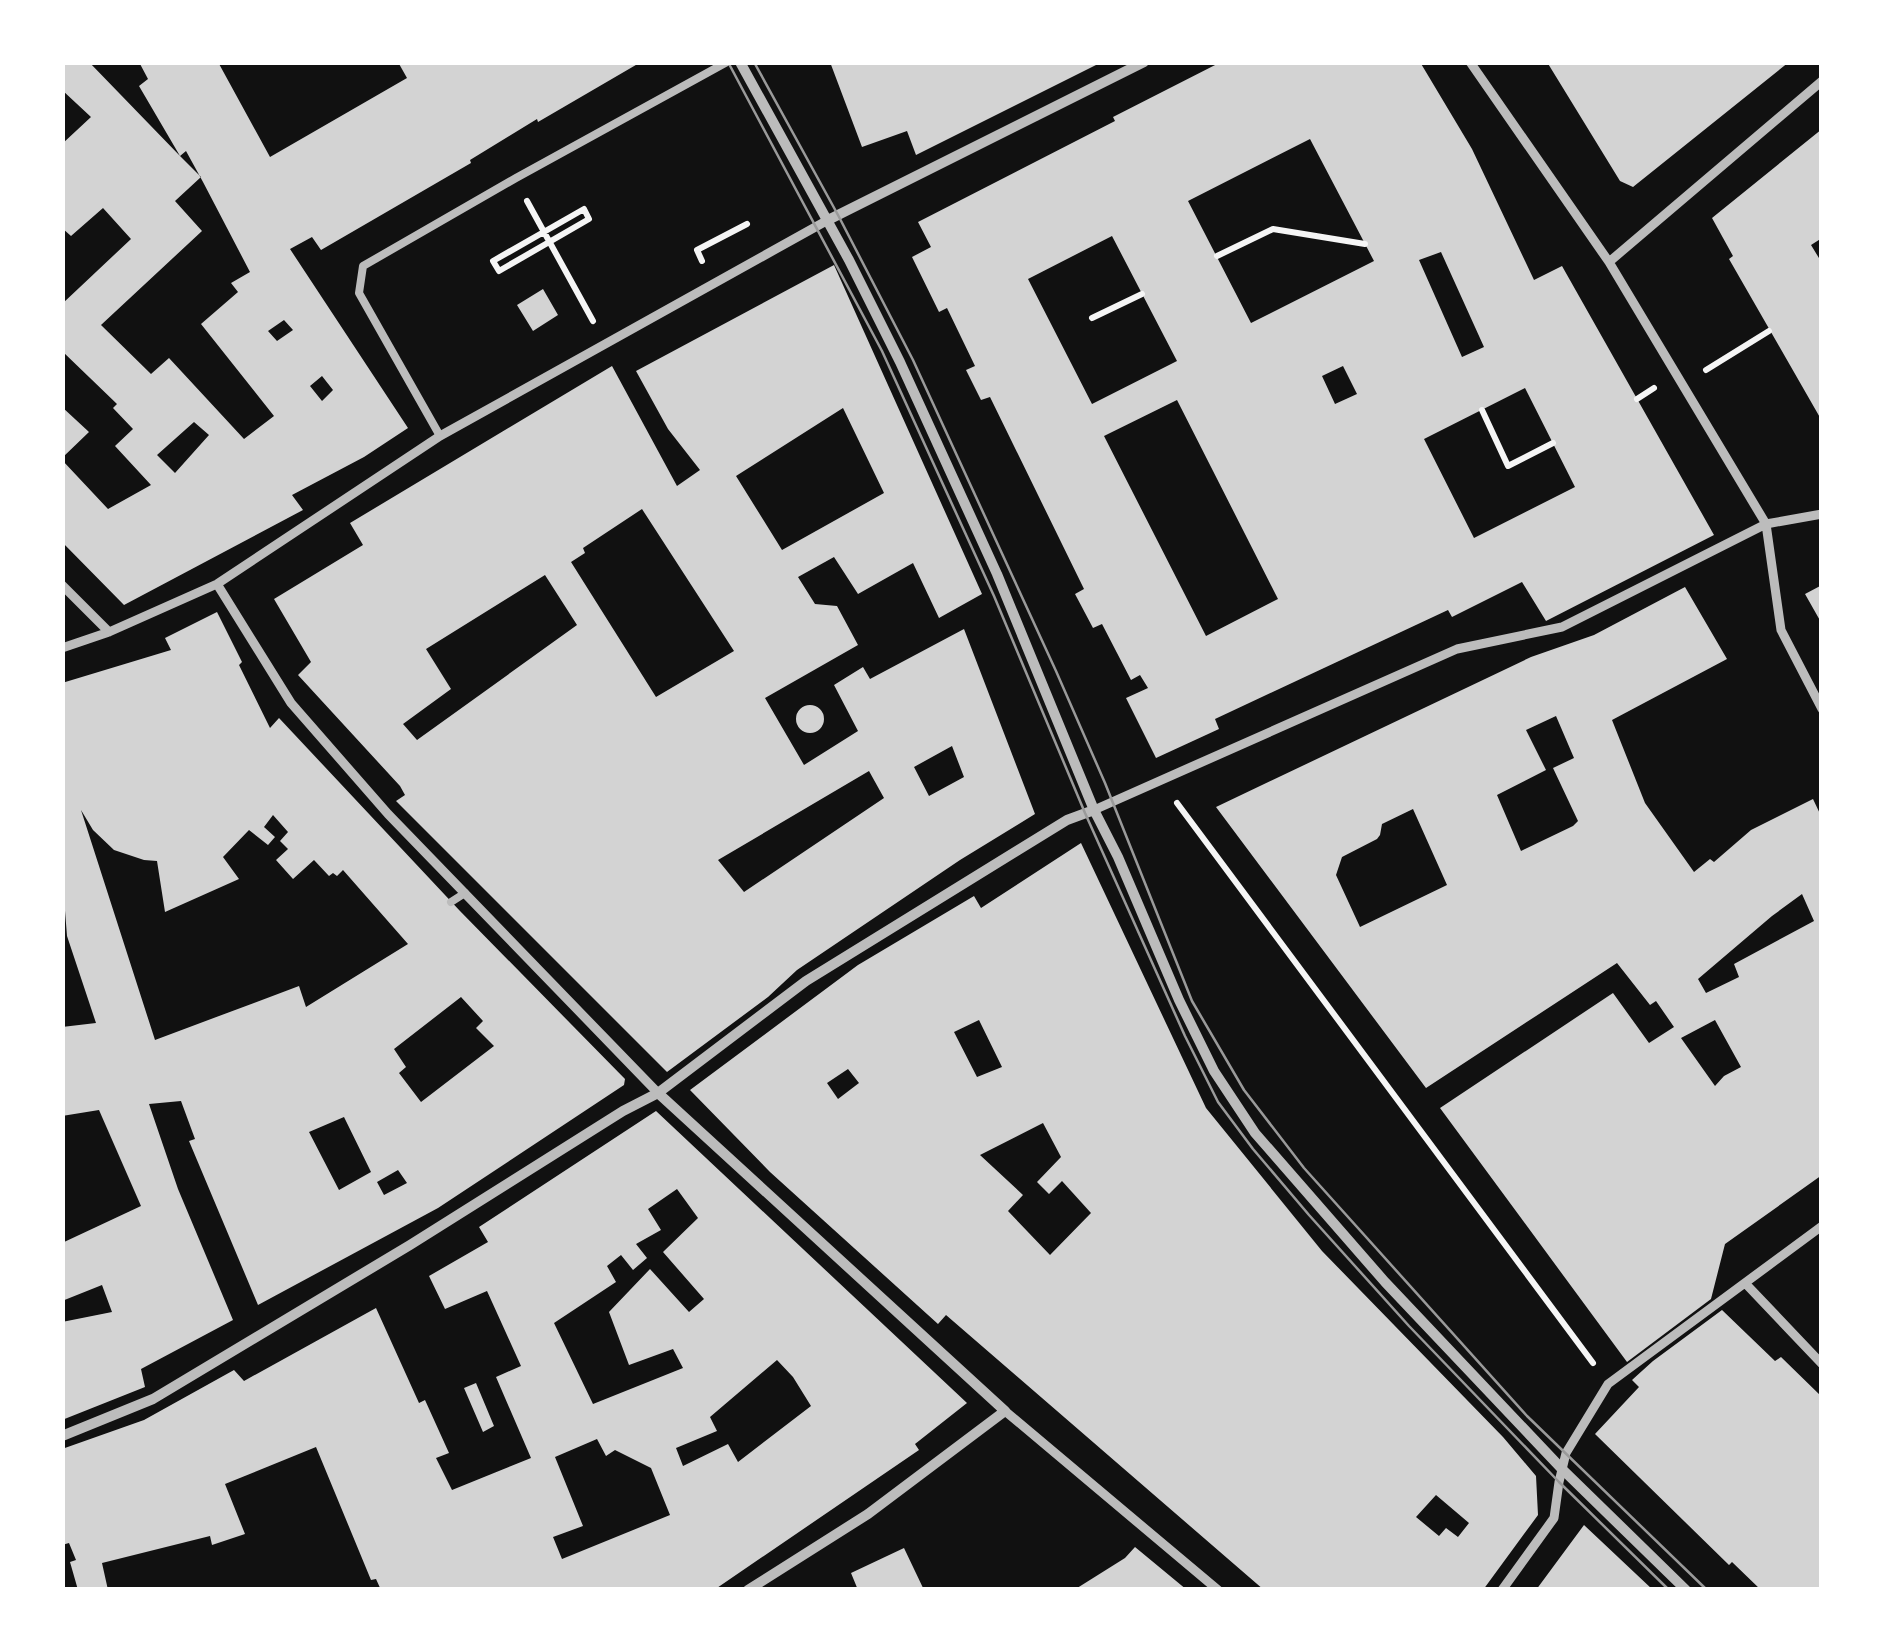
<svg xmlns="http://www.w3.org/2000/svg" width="1884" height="1652" viewBox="0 0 1884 1652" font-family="Helvetica,sans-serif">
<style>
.building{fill:#d3d3d3;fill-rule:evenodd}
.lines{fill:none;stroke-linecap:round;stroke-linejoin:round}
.path{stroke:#f5f5f5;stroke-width:6}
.service{stroke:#bcbcbc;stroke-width:8}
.pedestrian{stroke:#bcbcbc;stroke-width:9}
.minor{stroke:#bcbcbc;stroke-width:10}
.tram{stroke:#9a9a9a;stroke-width:2.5}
</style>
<rect width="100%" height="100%" fill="#111"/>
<path class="building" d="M62,62H89L180,156L139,86L148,79L139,62H218L270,157L407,78L398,62H641L538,122L537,119L470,160L471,163L321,250L312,237L290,249L408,428L364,457L292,495L303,510L124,605L62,542V460L108,509L151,485L115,446L133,429L113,408L117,404L62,351V304L131,239L103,208L71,236L62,228V144L91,117L62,90ZM186,151L203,182L250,272L231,283L238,292L201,324L274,416L244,439L169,358L151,374L101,325L202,231L175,201L201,177L180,156ZM284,320L293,330L277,341L268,331ZM322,376L333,390L322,401L310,386ZM194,422L209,435L175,473L157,455Z
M830,62H1102L916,155L907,131L862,147Z
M1221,62H1420L1472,149L1534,280L1562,266L1714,535L1546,621L1522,582L1452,617L1448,610L1215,719L1219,729L1156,758L1126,698L1148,688L1140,675L1131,680L1102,624L1093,628L1075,594L1084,589L990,397L981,400L966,370L975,366L947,308L939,312L912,257L931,247L918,222L1115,121L1113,117ZM1310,139L1374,261L1251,323L1188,201ZM1112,236L1177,361L1092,404L1028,279ZM1441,252L1484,347L1462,357L1419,260ZM1343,366L1357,394L1335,404L1322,376ZM1525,388L1575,487L1474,538L1424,439ZM1177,400L1278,599L1206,636L1104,436Z
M1547,62H1789L1633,187L1620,181Z
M1822,129V238L1811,245L1822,263V421L1729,259L1733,256L1712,218Z
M834,265L982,594L939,618L913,563L858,594L834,557L798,577L815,604L837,606L858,645L765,698L804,765L858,731L834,685L863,667L870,679L964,629L1035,814L960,860L797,970L768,997L667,1072L396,801L405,795L400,786L298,675L311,662L274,599L363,545L350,523L612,366L677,486L700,470L668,429L636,371ZM843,408L884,493L782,550L736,476ZM642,509L734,651L656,697L571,562L585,553L583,548ZM545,575L577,625L417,740L403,724L451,689L426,649ZM952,746L964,777L929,796L914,767ZM869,771L884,798L744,892L718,860Z
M543,289L558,315L533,331L517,305Z
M62,407L89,432L62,458Z
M1822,585V624L1805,594Z
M1685,587L1727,659L1612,720L1645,803L1694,872L1710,859L1714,862L1751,830L1813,799L1822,818V1175L1725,1244L1711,1299L1627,1362L1440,1108L1613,993L1649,1043L1674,1027L1656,1001L1650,1005L1617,963L1426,1088L1216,807L1531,657L1594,635ZM1556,716L1574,758L1553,768L1578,821L1573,826L1521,851L1497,795L1546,770L1526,730ZM1413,809L1447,885L1360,927L1336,875L1342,857L1377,839L1380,835L1382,824ZM1802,894L1814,921L1734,964L1739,977L1706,993L1698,979L1772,916ZM1715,1020L1741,1067L1724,1076L1715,1086L1681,1038Z
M217,612L242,662L239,665L270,728L279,718L460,911L625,1079L624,1085L438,1208L258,1305L189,1141L195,1139L181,1101L149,1104L178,1189L233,1320L141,1369L145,1387L62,1420V1322L112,1312L102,1285L62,1301V1243L141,1206L99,1110L62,1116V1027L96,1023L67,936L62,873V683L171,650L165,638ZM81,810L93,830L114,850L144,860L157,861L165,912L239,879L223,857L249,830L268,845L275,837L264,827L273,815L288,832L280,841L288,849L276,860L293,879L314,860L329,876L333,873L337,876L343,870L408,944L306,1007L299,986L155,1040ZM461,997L483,1021L476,1028L494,1046L421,1102L399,1073L406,1067L394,1049ZM344,1117L371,1172L339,1190L309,1132ZM398,1170L407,1183L384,1195L377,1182Z
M796 719a14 14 0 1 1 28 0a14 14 0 1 1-28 0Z
M1081,843L1206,1108L1322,1251L1503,1437L1536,1476L1538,1515L1483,1590H1264L946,1315L938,1324L770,1172L690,1090L858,965L974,896L981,908ZM979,1020L1002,1067L977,1077L954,1032ZM848,1069L859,1083L838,1099L827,1083ZM1043,1123L1061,1157L1037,1182L1049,1194L1062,1181L1091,1213L1050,1255L1008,1211L1023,1195L980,1155ZM1436,1495L1469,1523L1458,1537L1446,1528L1439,1536L1416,1517Z
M656,1111L967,1403L915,1444L919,1450L714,1590H381L376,1579L371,1580L316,1447L225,1484L245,1534L212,1545L210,1536L102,1563L108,1590H78L70,1562L76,1560L69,1543L62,1545V1449L144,1420L234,1370L244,1381L376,1308L419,1403L425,1400L449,1453L436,1458L452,1490L531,1458L496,1377L521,1366L487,1291L445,1309L429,1276L488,1242L479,1227ZM677,1189L698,1218L663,1252L704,1299L689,1312L650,1269L609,1312L629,1365L673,1349L683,1368L593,1404L554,1323L616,1282L607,1266L621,1255L633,1270L647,1258L636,1244L661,1230L648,1209ZM777,1360L793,1377L811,1406L738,1462L728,1444L683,1466L676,1448L717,1431L710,1417ZM597,1439L606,1456L615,1450L651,1468L670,1515L562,1559L553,1537L583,1526L555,1457Z
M1722,1310L1775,1361L1781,1357L1822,1397V1590H1761L1732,1562L1729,1565L1595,1434L1639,1387L1632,1380L1653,1361Z
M476,1383L494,1426L483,1432L464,1388Z
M1584,1525L1653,1590H1536Z
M1135,1547L1187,1590H1074L1125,1558Z
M904,1548L924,1590H858L851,1573Z"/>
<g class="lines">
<path class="path" d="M527,201L593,321
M584,209L589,219L499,271L493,261Z
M1217,256L1273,229L1365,244
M702,261L697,250L747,224
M1092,318L1142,294
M1706,370L1769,331
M1637,399L1654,388
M1482,410L1508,466L1553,443
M1177,803L1593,1363"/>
<path class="service" d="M440,436L359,293L363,266L516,178L727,62
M451,902L465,893"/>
<path class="pedestrian" d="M1470,62L1609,262L1766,524L1781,630L1822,709
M1609,262L1822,81
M217,584L291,703L388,814L658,1093
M62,585L109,632
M62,648L109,632L217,584L440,436L828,220
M1094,810L1457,649L1562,627L1766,524L1822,514
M1745,1283L1822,1364
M1005,1411L1218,1590
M1502,1590L1554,1518L1559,1482L1566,1453L1608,1384L1822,1226"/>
<path class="minor" d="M740,62L849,260L900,362L997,574L1094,810L1118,857L1179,1000L1214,1071L1255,1133L1385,1282L1562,1469L1686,1590
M828,220L1144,62
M658,1093L1005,1411L868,1514L748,1590
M62,1436L153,1399L410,1245L623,1111L658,1093L806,981L1067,820L1094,810"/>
<path class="tram" d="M728,62L882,351L994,596L1085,813L1185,1036L1218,1102L1253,1149L1309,1215L1409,1326L1559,1482L1669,1590
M754,62L838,215L913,360L1056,671L1105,783L1192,1001L1244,1090L1304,1168L1527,1416L1707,1590"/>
</g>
<rect width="1884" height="1652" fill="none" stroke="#ffffff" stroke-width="130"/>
</svg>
